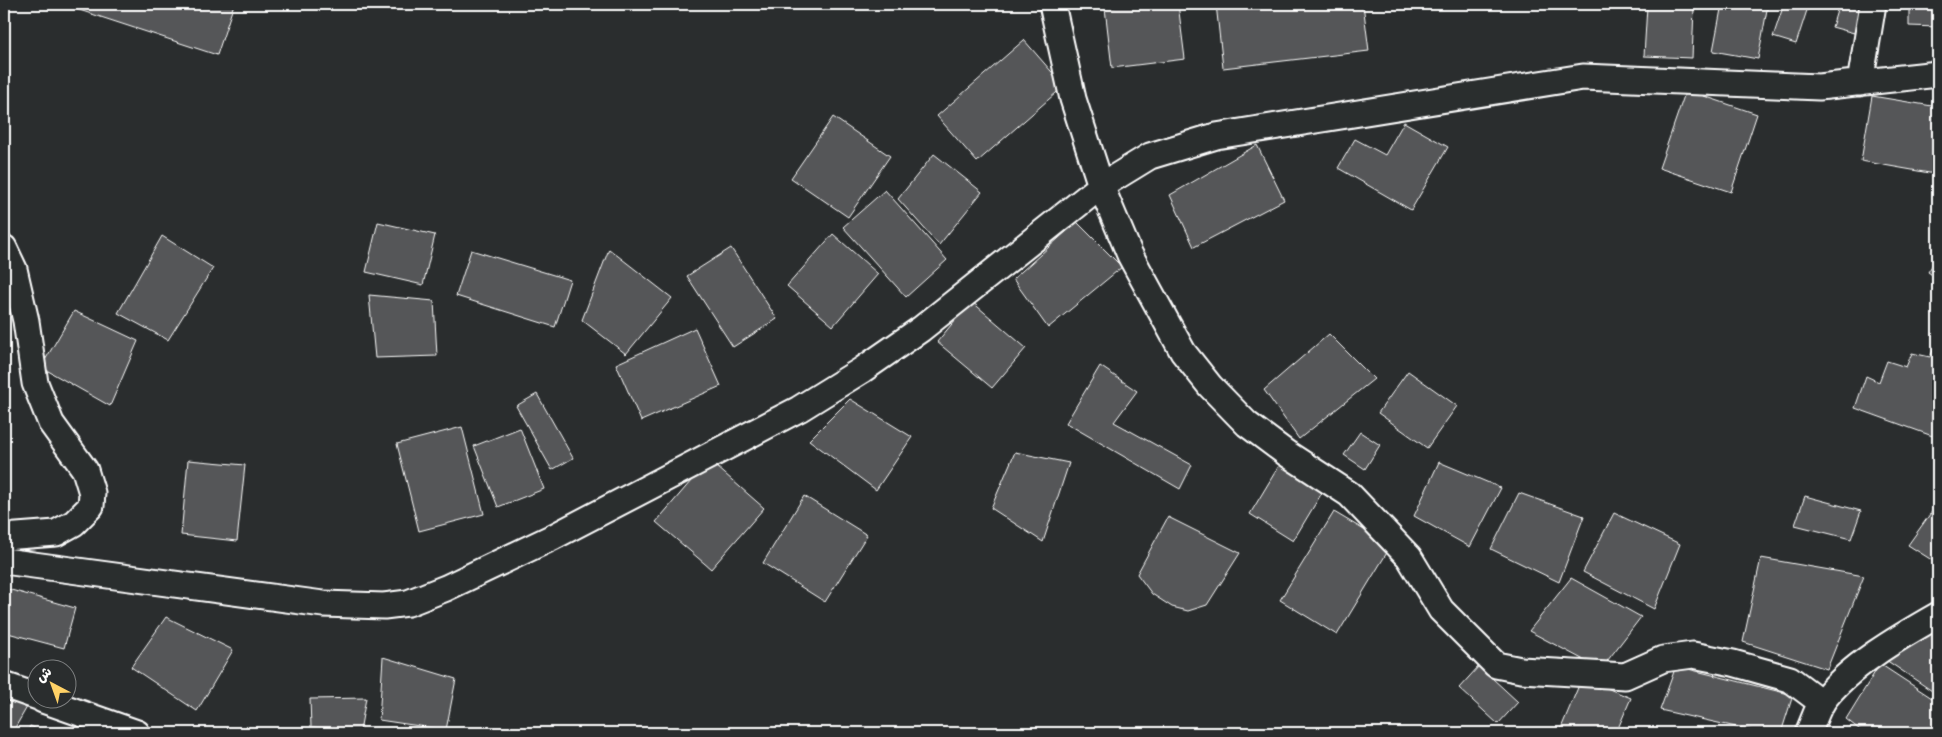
<svg xmlns="http://www.w3.org/2000/svg" width="1942" height="737" viewBox="0 0 1942 737" font-family="Itim,'Playpen Sans Arabic',sans-serif">
<style>
.building{fill:#555758;stroke:#fff}
.lines{fill:none;stroke-linecap:round;stroke-linejoin:round}
.minor-casing{stroke:#fff;stroke-width:29}
.minor{stroke:#2a2d2e;stroke-width:25}
</style>
<rect width="100%" height="100%" fill="#2a2d2e"/>
<filter id="ink" filterUnits="userSpaceOnUse"><feTurbulence type="fractalNoise" baseFrequency=".02" numOctaves="2"/><feDisplacementMap in="SourceGraphic" scale="10" xChannelSelector="R" yChannelSelector="G"/><feConvolveMatrix kernelMatrix="1 2 1 2 8 2 1 2 1" color-interpolation-filters="sRGB"/></filter>
<g filter="url(#ink)">
<path class="building" d="M61,4H234L217,55Z
M1136,4H1178L1185,59L1112,68L1105,8Z
M1216,4H1363L1369,51L1223,68Z
M1722,4H1768L1758,59L1713,51Z
M1784,4H1809L1796,44L1773,37Z
M1839,4H1863L1854,33L1832,27Z
M1909,4H1938V27L1909,26Z
M1647,6L1694,8L1692,58L1644,56Z
M1024,40L1064,86L977,162L937,116Z
M1686,90L1757,114L1731,192L1659,168Z
M1872,96L1938,107V154L1935,174L1861,161Z
M833,117L890,156L848,217L791,178Z
M1404,122L1448,147L1411,210L1338,168L1355,139L1385,155Z
M1257,145L1284,200L1194,247L1170,195Z
M934,154L982,192L939,245L898,199Z
M885,190L947,260L906,297L843,227Z
M378,222L435,235L423,285L366,272Z
M1077,222L1122,267L1048,328L1013,279Z
M833,234L878,274L833,326L787,286Z
M162,236L213,268L168,340L118,313Z
M731,248L777,319L733,347L687,276Z
M609,249L672,298L626,354L582,320Z
M471,250L570,280L555,327L456,296Z
M1938,256V279L1928,272Z
M369,295L434,301L437,356L375,358Z
M971,301L1026,348L992,388L937,342Z
M74,311L138,341L110,406L41,367Z
M695,328L721,386L641,421L616,364Z
M1329,334L1374,379L1299,439L1264,390Z
M1938,339V438L1855,408L1866,376L1879,382L1887,361L1906,367L1912,353L1930,357Z
M1100,366L1137,391L1114,422L1192,465L1180,489L1066,423Z
M1408,371L1457,406L1427,448L1378,413Z
M537,394L573,458L552,470L516,406Z
M850,399L912,437L876,490L809,440Z
M462,427L484,514L419,531L397,444Z
M520,428L544,489L498,507L474,446Z
M1360,432L1380,445L1365,469L1344,455Z
M1015,452L1069,463L1043,542L991,508Z
M188,460L245,465L237,541L181,535Z
M709,460L764,508L711,569L656,522Z
M1439,462L1501,488L1470,547L1414,516Z
M1280,464L1323,491L1293,541L1250,514Z
M1519,493L1584,516L1559,582L1491,549Z
M804,496L867,535L825,602L763,563Z
M1805,496L1861,511L1851,539L1795,525Z
M1938,503V564L1908,545Z
M1334,512L1391,546L1337,635L1280,600Z
M1614,513L1680,544L1654,609L1583,572Z
M1168,517L1240,553L1207,605L1188,611L1172,607L1152,594L1137,574Z
M1761,558L1864,576L1827,669L1743,642Z
M1571,578L1641,617L1601,669L1529,631Z
M4,588L75,608L64,648L4,632Z
M166,617L233,650L197,711L131,667Z
M1938,626V695L1886,660Z
M383,657L456,679L446,730L379,720Z
M1880,664L1938,702V719L1929,733H1864L1846,719Z
M1479,666L1518,702L1498,724L1459,688Z
M1676,666L1793,695L1781,733H1763L1660,710Z
M1582,678L1631,698L1616,733H1559Z
M4,697L27,707L12,733H4Z
M366,698L360,731L311,727L310,699Z
M30,726L46,733H27Z"/>
<g class="lines">
<g class="minor-casing">
<path id="minor" d="M1052,4L1073,99L1101,186L1130,255L1183,352L1210,386L1247,424L1286,453L1349,494L1409,557L1441,610L1496,665L1521,670L1625,676L1663,659L1693,655L1733,663L1790,679L1822,703
M1860,83L1873,4
M4,248L14,269L26,321L35,383L51,423L85,470L92,493L91,506L74,523L56,533L4,537
M4,561L323,604L384,606L408,603L446,588L553,537L799,409L862,370L921,329L1101,186L1150,156L1216,136L1583,77L1819,87L1938,74
M4,685L38,697
M43,700L137,733
M1808,733C1813,723 1816,711 1822,702C1847,667 1901,636 1938,615"/>
</g>
<use href="#minor" class="minor"/>
</g>
</g>
<rect width="1942" height="737" fill="none" stroke="#2a2d2e" stroke-width="20"/>
<rect x="10" y="10" width="1922" height="717" fill="none" stroke="#fff" stroke-width="2" filter="url(#ink)"/>
<g transform="translate(52 684) rotate(319)"><circle r="24" fill="#2a2d2e" stroke="#7f8182"/>
<path d="M0-4L9 19L0 12L-9 19Z" fill="#ffd166"/>
<text y="-8" font-size="14" font-weight="bold" text-anchor="middle" fill="#ffffff">ش</text>
</g>
</svg>
